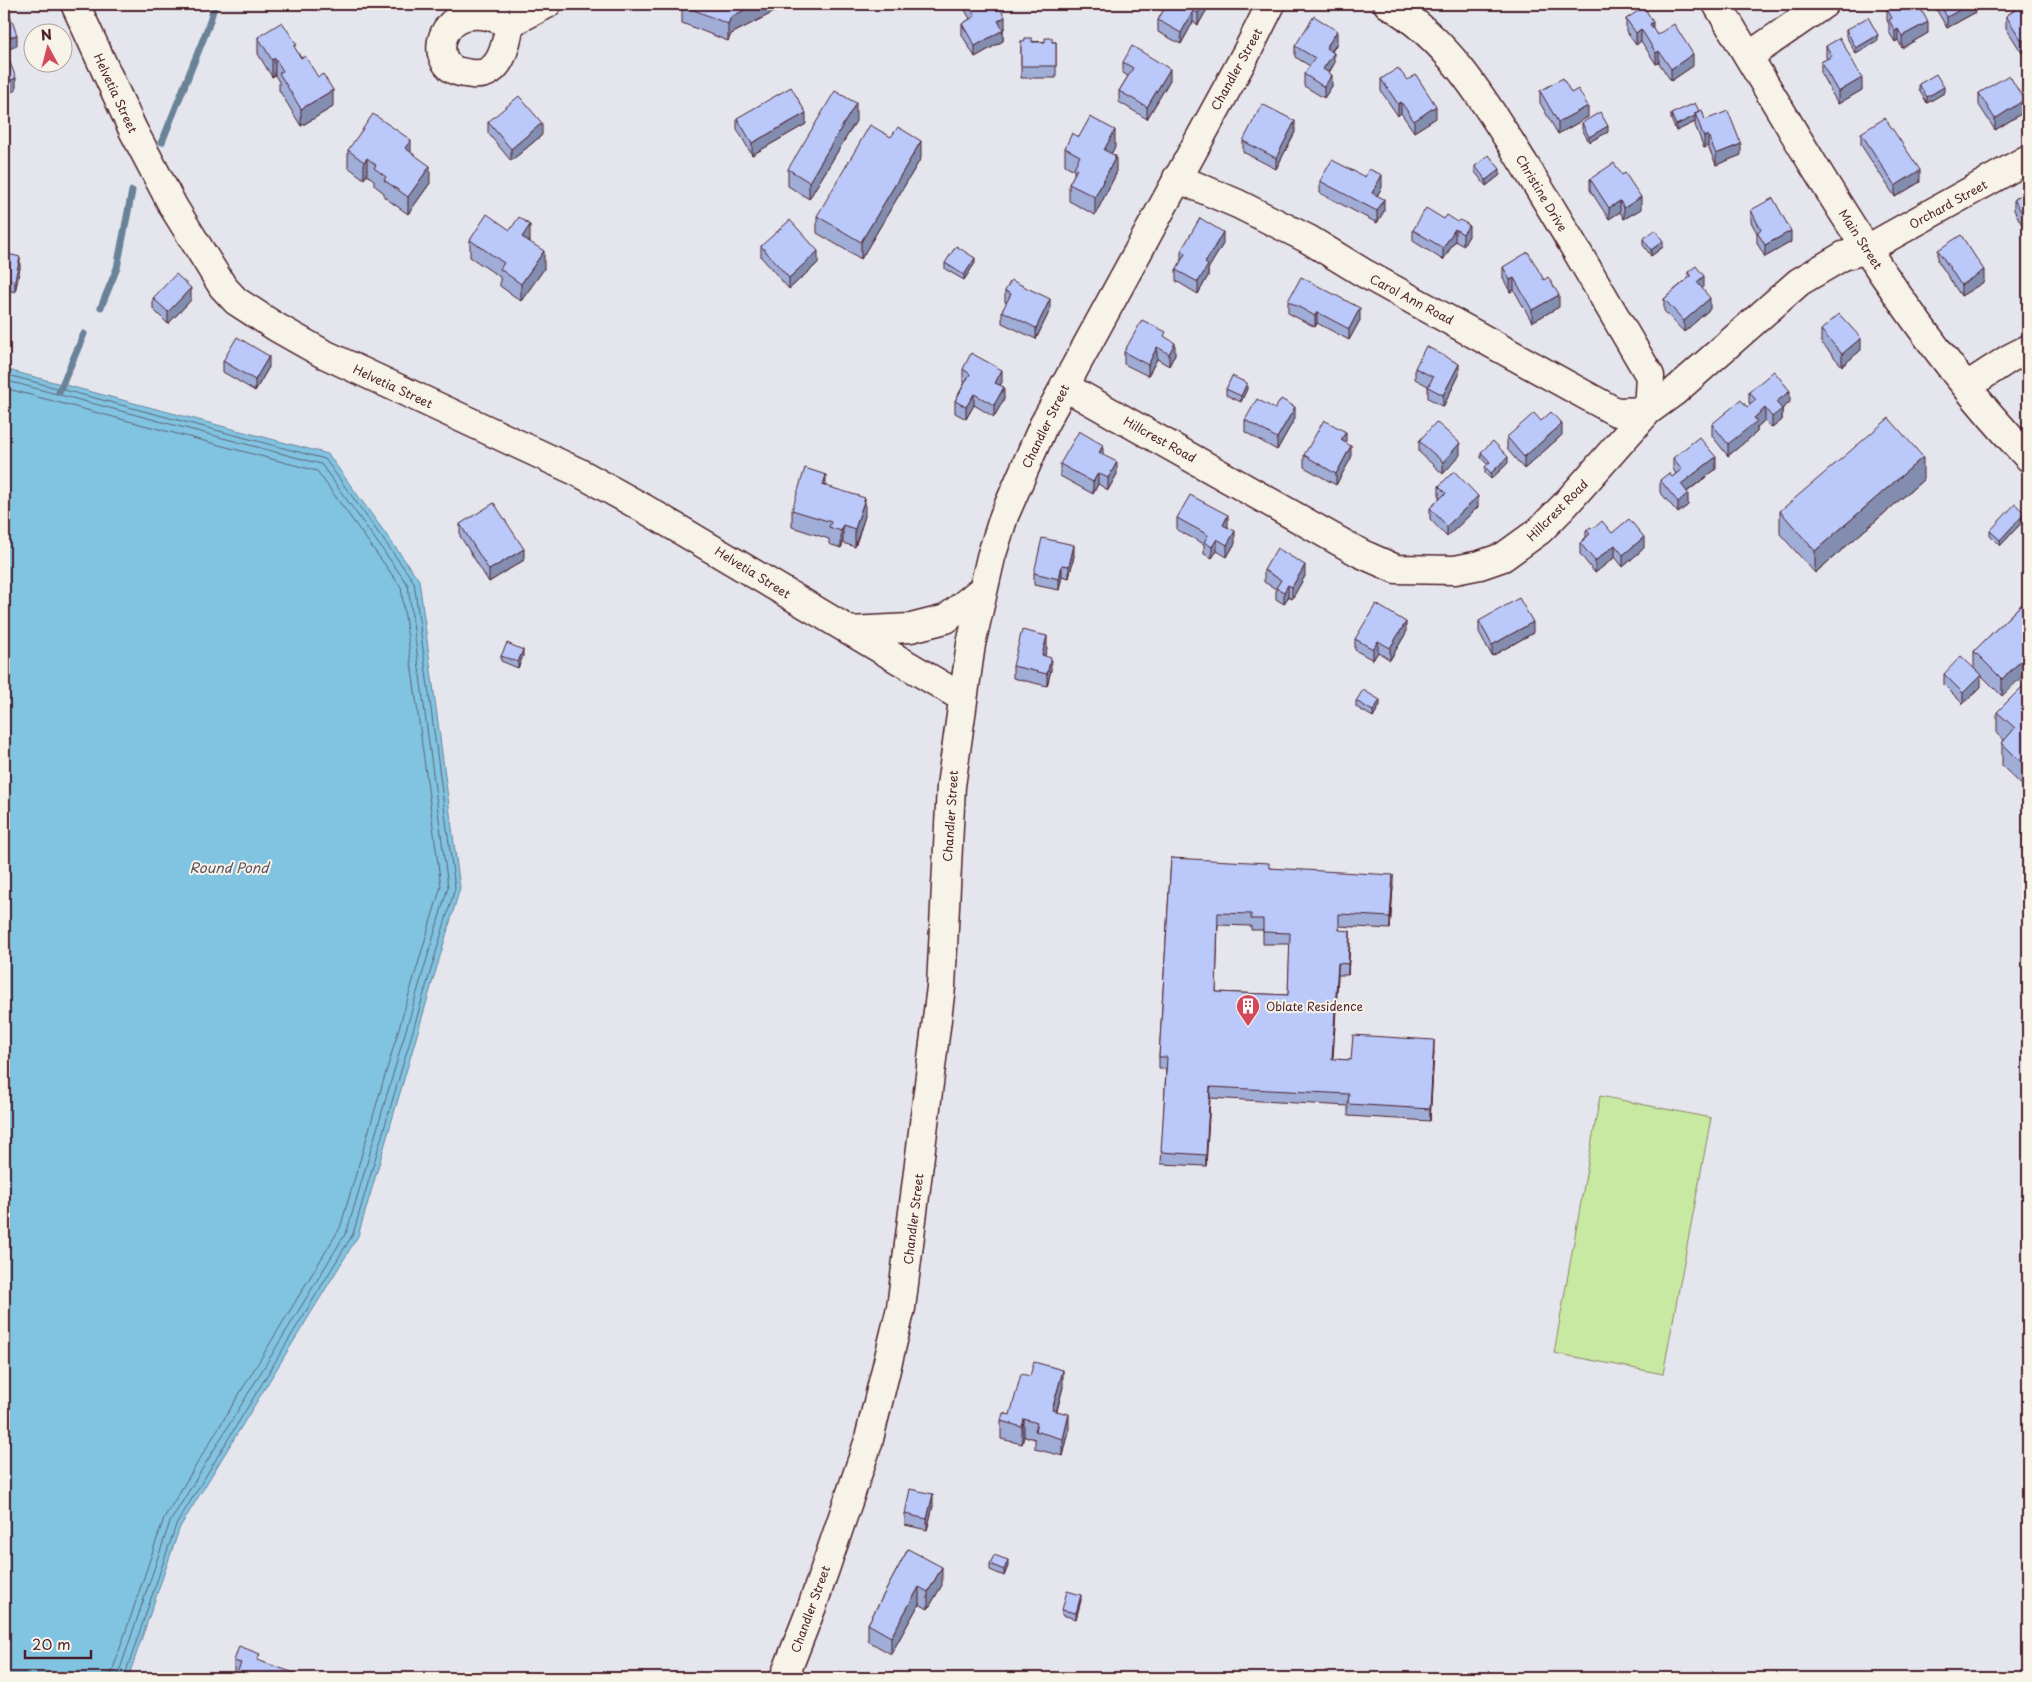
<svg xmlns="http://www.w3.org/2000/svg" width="2032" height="1682" viewBox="0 0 2032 1682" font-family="'Playpen Sans',sans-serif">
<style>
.green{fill:#c8e9a1;stroke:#898466}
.water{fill:#80c4e1;stroke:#6a8298}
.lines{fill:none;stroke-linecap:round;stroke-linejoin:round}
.shore{stroke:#606174;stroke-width:1}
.stream{stroke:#6a8298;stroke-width:7}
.minor-casing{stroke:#4a1f2b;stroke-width:31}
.major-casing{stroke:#4a1f2b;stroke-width:31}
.minor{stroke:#f7f3e8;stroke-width:28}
.major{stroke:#f7f3e8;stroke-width:28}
.wall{fill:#a0add7;stroke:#4a1f2b;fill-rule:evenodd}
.shaded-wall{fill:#828daf;stroke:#4a1f2b}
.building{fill:#bac9fa;stroke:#4a1f2b;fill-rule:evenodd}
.labels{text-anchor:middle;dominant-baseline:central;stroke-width:4;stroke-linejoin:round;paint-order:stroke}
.street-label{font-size:12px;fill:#4a1f2b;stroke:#f7f3e8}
.poi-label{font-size:12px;fill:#4a1f2b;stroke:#f7f3e8;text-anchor:start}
.water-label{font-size:14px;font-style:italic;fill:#5a5162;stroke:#f7f3e8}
</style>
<rect width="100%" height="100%" fill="#e5e6ed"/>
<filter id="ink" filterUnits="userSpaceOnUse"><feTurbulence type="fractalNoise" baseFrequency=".02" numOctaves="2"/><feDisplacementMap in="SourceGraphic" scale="10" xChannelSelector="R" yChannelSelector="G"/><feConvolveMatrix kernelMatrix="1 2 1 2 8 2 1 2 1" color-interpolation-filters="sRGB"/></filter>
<g filter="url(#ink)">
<path class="green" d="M1600,1096L1711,1118L1663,1374L1554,1353Z"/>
<path class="water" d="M4,369L328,454L419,580L460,888L358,1236L180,1527L128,1678H4Z"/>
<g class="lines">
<path class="shore" d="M4,374L325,459L414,582L455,888L353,1234L176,1525L124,1678
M4,380L321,464L408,585L448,887L347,1231L170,1522L117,1678
M4,388L317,471L401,587L441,886L340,1228L164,1518L110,1678"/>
<path class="stream" d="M162,142L208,27L215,4
M101,307L117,268L132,191
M59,392L84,334"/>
<g class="minor-casing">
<path id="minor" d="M75,4L133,130L174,208L223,287L236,301L276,327L322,353L580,473L645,509L963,698
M510,23C506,46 501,77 472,74C465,73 455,72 450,67C432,51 444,21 466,16C481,12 496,18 510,23L547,4
M1749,56L1824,4
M1177,178L1238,204L1308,239L1362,272L1616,412L1648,411L1650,376C1608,305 1568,234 1524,164C1487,105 1450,40 1388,4
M1064,386L1360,553L1396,569L1455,570L1480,565L1503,557L1539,531L1563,507L1648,411L1674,392L1799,282L1843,256L1867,249L2028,159
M1967,386L2010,358L2028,349
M849,631L911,628L946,619L982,590"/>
</g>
<g class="major-casing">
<path id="major" d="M1717,4C1811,160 1901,324 2028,457
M784,1678L813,1604L868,1443L901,1308L941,987L951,786L971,644L991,557L1004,516L1044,424L1248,50L1271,4"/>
</g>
<use href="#minor" class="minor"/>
<use href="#major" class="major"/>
</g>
<path class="wall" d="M778,4V10L731,34L728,41L682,23V5Z
M965,4H998L1005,28L1003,29V41L975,57L962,35V24L970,19L965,10Z
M1167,4H1210L1198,25L1193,22L1181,44L1158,32V20Z
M1893,4H1918L1928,33L1902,48L1898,40L1895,42L1889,32V25L1887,20V9L1893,5Z
M1933,4H1976V12L1947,28Z
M2028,4L2022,53L2006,28V16L2013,11V8Z
M1626,19L1653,30L1657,35L1693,66L1671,81L1659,63L1656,64L1641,41L1636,45L1626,31Z
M1846,30L1878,41L1856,54L1846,36Z
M258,37L297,52L333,107L301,126L279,90V82L275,75L272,77L258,54Z
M1021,41L1056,42V78H1021Z
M1337,43L1332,52L1334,64L1329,73L1332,86L1324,98L1304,86V74L1310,66L1295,57V46Z
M1826,46L1862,90L1838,104L1821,74V62L1827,59L1826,57Z
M1123,62L1170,80L1147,119L1119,102V91L1128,76L1123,73Z
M1381,79L1407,80L1436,118L1414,132L1401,113L1398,116L1381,91Z
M1919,84L1944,93L1927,103L1919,90Z
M1540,91L1588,117L1558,134L1540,103Z
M1979,93L2024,112L1995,130L1979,105Z
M1699,111L1705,120L1741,155L1716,165L1708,146L1704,148L1695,125V122L1676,131L1671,119V114Z
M737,118L806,124L752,155L737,129Z
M856,121L809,199L788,186V169Z
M488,122L542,135L511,161L488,133Z
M1582,123L1608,132L1589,142L1582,129Z
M1295,132L1276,169L1243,152V141Z
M1861,133L1920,182L1895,197L1861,145Z
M1079,137L1115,147L1111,154L1116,174L1095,215L1069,201V184L1074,175V170L1065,165V148Z
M348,150L411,152L430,183L408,214L384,197V193L374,185V180L367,175L364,179L348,167Z
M921,158L861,259L817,233V216Z
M1475,166L1500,175L1486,186L1475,172Z
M1590,179L1641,209L1624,219L1620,212L1609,219L1590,190Z
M1320,181L1382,187L1377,196L1384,211L1377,223L1320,193Z
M2028,191V236L2014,210V199Z
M1751,210L1791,242L1765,257L1757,243V233L1751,222Z
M1444,219L1469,236L1463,246L1455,241L1443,260L1413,241V230Z
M510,230L530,242L544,269L521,301L500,286V277L470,257V240Z
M1643,239L1663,247L1651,256L1643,245Z
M1223,244L1208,269V276L1198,294L1176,281V270L1181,262V251Z
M761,246L818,263L789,289L761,257Z
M4,249L5,253L20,268L15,292L4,289Z
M1938,250L1984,282L1961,296L1938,261Z
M945,263H975L964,280L945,269Z
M1503,267L1559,307L1532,322L1514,290L1510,292L1503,278Z
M1688,272L1704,287L1702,289L1710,309L1684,332L1664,311V299L1688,278Z
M1005,291L1050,310L1036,339L1002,323V311L1007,303L1005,302Z
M153,298L191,300L168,324L153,309Z
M1288,301L1360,320L1349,340L1317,323L1315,327L1288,313Z
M1821,330L1861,350L1842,366L1821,342Z
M1166,338L1175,354L1169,366L1157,359L1148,376L1124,364V352Z
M223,361L269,367L255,391L223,372Z
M1415,368L1459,375L1443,407L1428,398V386L1415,379Z
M963,369L1002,382L1000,385L1004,399L994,417L974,405L966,419L955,413V401L965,382L963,381Z
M1226,389H1247L1241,402L1226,395Z
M1749,392L1790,402L1782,409V420L1772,428L1765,420L1757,427V432L1728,456L1712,436V424L1747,407L1750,404L1749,403Z
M1295,418L1277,450L1245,432V420Z
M1541,421L1562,435L1524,469L1507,449V437Z
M1419,441L1460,455L1443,474L1419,452Z
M1346,443L1351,458L1336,485L1304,467V455Z
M1481,452L1508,463L1491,479L1485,473V467L1488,465L1481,458Z
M1103,455L1117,474L1108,490L1098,484L1093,494L1060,476V464Z
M1673,458L1716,469L1687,492L1688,505L1678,513L1660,492V480L1672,477L1676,474L1673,469Z
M1923,480L1815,573L1780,534V511Z
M826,486L865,516L855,547L843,543L841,548L829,544V539L792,527V510Z
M1439,486L1478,507L1447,537L1430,519V508L1440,498L1439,497Z
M1177,518L1228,527L1235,543L1227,557L1217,551L1212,558L1204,554V544L1177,530Z
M2025,519L2000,546L1990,536V531Z
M460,524L524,560L489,582L460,536Z
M1593,529L1644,548L1623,567L1615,557L1595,573L1580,554V543L1586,537V530Z
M1074,556L1069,578L1062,576L1059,590L1034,585V573Z
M1264,570L1305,576L1292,599L1288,597L1284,604L1276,599V589L1264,582Z
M2028,598L2002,696L1974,668V651Z
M1479,621L1533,633L1492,656L1479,632Z
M1406,633L1390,660L1378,652L1373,660L1355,650V639Z
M1047,648L1044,656L1051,670L1047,686L1013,678V666Z
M501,656H523L518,668L501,661Z
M1944,674L1981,687L1963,704L1944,685Z
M2028,687V791L2002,766V743L2004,740L1997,734V712Z
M1356,701L1380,705L1373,717L1356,707Z
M1171,858L1269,868L1393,887L1390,929L1339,926V930L1350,942L1348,975H1338L1333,1059L1351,1060L1434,1051L1430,1121L1348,1116V1106L1210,1098L1206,1166L1161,1164L1166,1069H1159V1057ZM1218,925L1251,926V930H1263V944H1290L1288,995L1216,992Z
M1063,1387L1057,1411L1069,1431L1063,1456L1035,1449V1439L1024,1436L1022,1444L1001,1439V1421L1010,1415Z
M933,1506L927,1530L905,1525V1514Z
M908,1549L942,1585L928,1609L919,1604L891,1654L868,1641V1624Z
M990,1564L1008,1566L1004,1576L990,1570Z
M1081,1600L1076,1619L1062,1615V1610Z
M234,1661H260L297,1678H234Z"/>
<path class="shaded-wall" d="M756,4H778V10L731,34L728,41V24L731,17Z
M1203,4H1210L1198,25V13Z
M1970,4H1976V12L1947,28V17Z
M1193,11V22L1181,44V33Z
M1005,17V28L998,33V21Z
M1653,22V33L1650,24Z
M1928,22V33L1902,48V36Z
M1641,29V41L1636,45V33Z
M1898,29V40L1895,42V31Z
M1003,30V41L975,57V46Z
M1337,31V43L1326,60V48Z
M17,35V46L4,51V39Z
M1878,35V41L1856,54V48Z
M2028,37V49L2022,53V41Z
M1659,51V63L1656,64V53Z
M1334,53V64L1323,81V69Z
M1693,54V66L1671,81V69Z
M275,58V75L272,77V60Z
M1170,69V80L1147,119V107Z
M1332,75V86L1324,98V87Z
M16,78V90L4,95V83Z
M1862,78V90L1838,104V92Z
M1944,87V93L1927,103V97Z
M333,90V107L301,126V109Z
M2024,100V112L1995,130V119Z
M1401,102V113L1398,116V104Z
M856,103V121L809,199V182Z
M1436,106V118L1414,132V121Z
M1588,106V117L1558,134V122Z
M806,113V124L752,155V143Z
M1695,116V122L1676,131V125Z
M1295,121V132L1276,169V158Z
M542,123V135L511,161V149Z
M1608,126V132L1589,142V137Z
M1115,130V147L1104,167V150Z
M1708,135V146L1704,148V137Z
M411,140V157L405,148Z
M921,141V158L861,259V242Z
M1741,144V155L1716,165V154Z
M1116,156V174L1095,215V197Z
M367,158V175L364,179V162Z
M430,166V183L408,214V197Z
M1500,169V175L1486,186V180Z
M1920,170V182L1895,197V186Z
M1382,175V187L1372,204V193Z
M1641,197V209L1624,219V208Z
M1384,199V211L1377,223V211Z
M1620,201V212L1609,219V208Z
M530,225V242L522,237Z
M1469,225V236L1463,246V234Z
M1455,229V241L1443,260V248Z
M1791,231V242L1765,257V245Z
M1223,232V244L1208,269V276L1198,294V282L1205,263Z
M1663,241V247L1651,256V250Z
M544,251V269L521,301V284Z
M818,251V263L789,289V278Z
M20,257V268L15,292V280Z
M975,258V263L964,280V275Z
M1984,270V282L1961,296V285Z
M1704,276V287L1697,294V282Z
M1514,278V290L1510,292V280Z
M191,288V300L168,324V312Z
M1559,295V307L1532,322V310Z
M1710,298V309L1684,332V321Z
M1050,299V310L1036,339V328Z
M1360,308V320L1349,340V329Z
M1317,312V323L1315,327V316Z
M1861,338V350L1842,366V354Z
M1175,343V354L1169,366V354Z
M1157,347V359L1148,376V365Z
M269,356V367L255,391V380Z
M1459,364V375L1443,407V395Z
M1002,370V382L995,394V383Z
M1247,383V389L1241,402V396Z
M1004,387V399L994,417V405Z
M1790,391V402L1782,409V420L1772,428V417L1776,402Z
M974,394V405L966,419V407Z
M1295,407V418L1277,450V438Z
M1765,408V420L1757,427V432L1728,456V444L1754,418Z
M1562,424V435L1524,469V457Z
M1346,432V444L1341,440Z
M1460,443V455L1443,474V462Z
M1103,445V456L1099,453Z
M1351,446V458L1336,485V474Z
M1508,457V463L1491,479V473Z
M1716,457V469L1681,496V484Z
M1923,457V480L1815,573V551Z
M1117,462V474L1108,490V478Z
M1098,473V484L1093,494V482Z
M826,475V492L823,485Z
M1688,493V505L1678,513V502Z
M1478,496V507L1447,537V526Z
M865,498V516L855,547V529Z
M2025,513V519L2000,546V540Z
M1228,515V527L1223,537V525Z
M843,525V543L841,548V531Z
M1235,531V543L1227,557V545Z
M1644,537V548L1623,567V555Z
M1217,539V551L1212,558V547Z
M1074,545V556L1069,578V566Z
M1615,545V557L1595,573V561Z
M524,549V560L489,582V570Z
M1062,565V576L1059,590V579Z
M1305,565V576L1292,599V587Z
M1288,585V597L1284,604V592Z
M1406,622V633L1390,660V648Z
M1533,622V633L1492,656V645Z
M1047,636V648L1042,667V655Z
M1378,641V652L1373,660V649Z
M523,650V656L518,668V662Z
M2028,654V671L2002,696V679Z
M1051,658V670L1047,686V674Z
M1981,675V687L1963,704V693Z
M1380,700V705L1373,717V711Z
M1393,875V887L1390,929V917Z
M1350,931V942L1348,975V964Z
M1338,963V975L1332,1070V1059Z
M1434,1040V1051L1430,1121V1109Z
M1210,1087V1098L1206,1166V1155Z
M1063,1370V1387L1052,1427V1410Z
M1069,1414V1431L1063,1456V1439Z
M1024,1419V1436L1022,1444V1427Z
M933,1494V1506L927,1530V1519Z
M1008,1560V1566L1004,1576V1570Z
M942,1567V1585L928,1609V1592Z
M919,1587V1604L891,1654V1637Z
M1081,1595V1600L1076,1619V1613Z"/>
<path class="building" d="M4,4H6L17,35L4,39Z
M682,4H756L731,17L728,24L682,5Z
M968,4H998L1005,17L998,21L1003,30L975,46L962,24L975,16Z
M1167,4H1203L1198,13L1193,11L1181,33L1158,20Z
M1895,4H1918L1928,22L1902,36L1898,29L1895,31L1889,20L1892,18L1887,9Z
M1940,4H1970L1947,17Z
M2021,4H2028V37L2022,41L2006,16L2015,10L2013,8Z
M1644,7L1653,22L1650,24L1657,35L1674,24L1693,54L1671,69L1659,51L1656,53L1641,29L1636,33L1626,19Z
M1314,16L1337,31L1326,48L1334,53L1323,69L1332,75L1324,87L1304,74L1315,58L1295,46Z
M1868,17L1878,35L1856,48L1846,30Z
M282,22L297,45L294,46L301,58L305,56L318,77L323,74L333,90L301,109L279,73L283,71L275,58L272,60L258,37Z
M1025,38H1032V42H1045V38H1052V42H1056V66H1021V41H1025Z
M1840,38L1862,78L1838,92L1821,62L1832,56L1826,46Z
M1132,46L1170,69L1147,107L1119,91L1133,68L1123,62Z
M7,55L16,78L4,83V56Z
M1398,68L1407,80L1416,75L1436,106L1414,121L1401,102L1398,104L1381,79Z
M1936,74L1944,87L1927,97L1919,84Z
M2009,75L2024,100L1995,119L1979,93Z
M1563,78L1571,93L1578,89L1588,106L1558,122L1540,91Z
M791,87L806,113L752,143L737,118Z
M835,91L856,103L809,182L788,169Z
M519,96L542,123L511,149L488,122Z
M1695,103L1699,111L1695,113V116L1676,125L1671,114Z
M1262,104L1295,121L1276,158L1243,141Z
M1702,110L1705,120L1728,111L1741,144L1716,154L1708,135L1704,137L1695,113Z
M1600,112L1608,126L1589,137L1582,123Z
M373,114L411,140L405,148L430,166L408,197L384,180L386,177L374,168L376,165L367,158L364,162L348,150Z
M1090,117L1115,130L1104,150L1116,156L1095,197L1069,184L1077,169L1074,168L1080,156L1065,148L1072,133L1079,137Z
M1885,118L1920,170L1895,186L1861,133Z
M870,125L891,137L898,127L921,141L861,242L817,216Z
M1489,155L1500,169L1486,180L1475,166Z
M1332,160L1365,177L1369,169L1382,175L1372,193L1384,199L1377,211L1320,181Z
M1614,163L1622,175L1625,173L1641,197L1624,208L1620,201L1609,208L1590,179Z
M2028,191V224L2014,199Z
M1773,198L1791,231L1765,245L1757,232L1761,230L1751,210Z
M1426,208L1444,219L1447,215L1458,222L1460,220L1469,225L1463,234L1455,229L1443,248L1413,230Z
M487,214L510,230L519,217L530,225L522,237L544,251L521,284L500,269L504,263L470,240Z
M1200,218L1223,232L1205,263L1208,265L1198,282L1176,270L1185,254L1181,251Z
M790,220L818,251L789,278L761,246Z
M1655,230L1663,241L1651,250L1643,239Z
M1961,235L1984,270L1961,285L1938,250Z
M956,246L975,258L964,275L945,263Z
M1528,252L1544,280L1548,277L1559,295L1532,310L1514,278L1510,280L1503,267Z
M4,253L20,257L15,280L4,278Z
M1696,266L1704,276L1697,282L1710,298L1684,321L1664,299L1691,276L1688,272Z
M176,274L191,288L168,312L153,298Z
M1301,277L1360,308L1349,329L1317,312L1315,316L1288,301Z
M1011,280L1050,299L1036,328L1002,311L1011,294L1005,291Z
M1839,314L1861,338L1842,354L1821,330Z
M1142,320L1166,332L1164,336L1175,343L1169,354L1157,347L1148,365L1124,352Z
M237,337L269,356L255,380L223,361Z
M1426,346L1459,364L1443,395L1428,387L1433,377L1415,368Z
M971,353L1002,370L995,383L1004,387L994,405L974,394L966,407L955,401L970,374L963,369Z
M1774,371L1790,391L1776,402L1782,409L1772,417L1765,408L1754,418L1757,421L1728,444L1712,424L1741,400L1747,407L1756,400L1749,392Z
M1232,376L1247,383L1241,396L1226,389Z
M1257,399L1275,409L1281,399L1295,407L1277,438L1245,420Z
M1551,412L1562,424L1524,457L1507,437L1534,413L1541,421Z
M1889,418L1923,457L1815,551L1780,511Z
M1324,420L1346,432L1341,440L1351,446L1336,474L1304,455Z
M1436,422L1460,443L1443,462L1419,441Z
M1079,431L1103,445L1099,453L1117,462L1108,478L1098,473L1093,482L1060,464Z
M1699,437L1716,457L1681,484L1688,493L1678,502L1660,480L1669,473L1672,477L1682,469L1673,458Z
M1493,441L1508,457L1491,473L1485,467L1490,462L1481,452Z
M805,468L826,475L823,485L865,498L855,529L843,525L841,531L829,527L831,522L792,510Z
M1454,471L1478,496L1447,526L1430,508L1446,493L1439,486Z
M1190,495L1228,515L1223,525L1235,531L1227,545L1217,539L1212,547L1204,542L1208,535L1177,518Z
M494,503L524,549L489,570L460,524Z
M2015,504L2025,513L2000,540L1990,531Z
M1629,519L1644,537L1623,555L1615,545L1595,561L1580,543L1590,534L1586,530L1591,527L1593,529L1602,521L1612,533Z
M1042,538L1074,545L1069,566L1062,565L1059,579L1034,573Z
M1277,548L1305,565L1292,587L1288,585L1284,592L1276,588L1281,580L1264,570Z
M1519,598L1533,622L1492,645L1479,621Z
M2028,598V654L2002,679L1974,651Z
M1376,604L1406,622L1390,648L1378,641L1373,649L1355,639Z
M1022,630L1047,636L1042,655L1051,658L1047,674L1013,666Z
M507,643L523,650L518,662L501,656Z
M1961,656L1981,675L1963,693L1944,674Z
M2025,684L2028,687V769L2002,743L2015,728L1997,712Z
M1363,690L1380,700L1373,711L1356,701Z
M1171,858L1269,863V868L1393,875L1390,917L1339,914V930L1350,931L1348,964L1338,963L1332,1059L1351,1060L1353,1035L1434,1040L1430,1109L1348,1104L1349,1094L1210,1087L1206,1155L1161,1152L1167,1057H1159ZM1218,913L1251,914V919H1263V932L1290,933L1288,995L1216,992Z
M1034,1362L1063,1370L1052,1410L1069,1414L1063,1439L1035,1431L1037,1423L1024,1419L1022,1427L1001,1421L1003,1413L1010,1415L1021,1374L1030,1376Z
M910,1489L933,1494L927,1519L905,1514Z
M908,1549L942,1567L928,1592L919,1587L891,1637L868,1624Z
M994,1555L1008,1560L1004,1570L990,1564Z
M1067,1591L1081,1595L1076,1613L1062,1610Z
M239,1646L260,1654L257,1660L297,1674L295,1678H235L241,1663L234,1661Z
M837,1672L862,1678H835Z"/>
</g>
<defs>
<g id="building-pin" transform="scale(1.25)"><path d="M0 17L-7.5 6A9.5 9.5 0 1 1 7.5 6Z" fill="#d1495b" stroke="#f7f3e8"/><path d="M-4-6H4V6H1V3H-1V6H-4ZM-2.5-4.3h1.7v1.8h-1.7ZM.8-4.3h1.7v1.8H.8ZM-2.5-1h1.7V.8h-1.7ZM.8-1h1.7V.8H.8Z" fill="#fff"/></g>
</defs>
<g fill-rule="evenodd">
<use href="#building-pin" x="1248" y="1006"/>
</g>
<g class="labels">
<g class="street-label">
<text transform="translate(1236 69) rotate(-61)">Chandler Street</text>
<text transform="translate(116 93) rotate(65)">Helvetia Street</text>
<text transform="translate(1542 193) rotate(59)">Christine Drive</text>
<text transform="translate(1948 204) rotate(-29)">Orchard Street</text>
<text transform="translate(1861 239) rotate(57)">Main Street</text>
<text transform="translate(1412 299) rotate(28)">Carol Ann Road</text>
<text transform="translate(393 386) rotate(25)">Helvetia Street</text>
<text transform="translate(1045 426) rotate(-64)">Chandler Street</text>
<text transform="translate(1160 439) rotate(29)">Hillcrest Road</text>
<text transform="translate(1557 510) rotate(-45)">Hillcrest Road</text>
<text transform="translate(753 572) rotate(32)">Helvetia Street</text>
<text transform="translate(950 816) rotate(-86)">Chandler Street</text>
<text transform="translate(913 1219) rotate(-83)">Chandler Street</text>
<text transform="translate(810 1609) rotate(-70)">Chandler Street</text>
</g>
<g class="poi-label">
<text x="1266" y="1006">Oblate Residence</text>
</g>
<g class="water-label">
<text x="229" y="867">Round Pond</text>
</g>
</g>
<rect width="2032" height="1682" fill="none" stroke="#f7f3e8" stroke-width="20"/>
<rect x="10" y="10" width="2012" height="1662" fill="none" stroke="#4a1f2b" stroke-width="2" filter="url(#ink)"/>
<g transform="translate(48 48) rotate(353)"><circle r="24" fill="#f7f3e8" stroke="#b29e9c"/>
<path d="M0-4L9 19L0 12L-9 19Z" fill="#d1495b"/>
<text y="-8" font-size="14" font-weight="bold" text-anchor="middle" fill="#4a1f2b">N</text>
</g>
<path d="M25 1650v8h66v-8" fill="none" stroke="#4a1f2b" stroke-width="2.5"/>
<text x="32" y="1650" font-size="15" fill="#4a1f2b" stroke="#f7f3e8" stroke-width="4" paint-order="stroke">20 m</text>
</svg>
